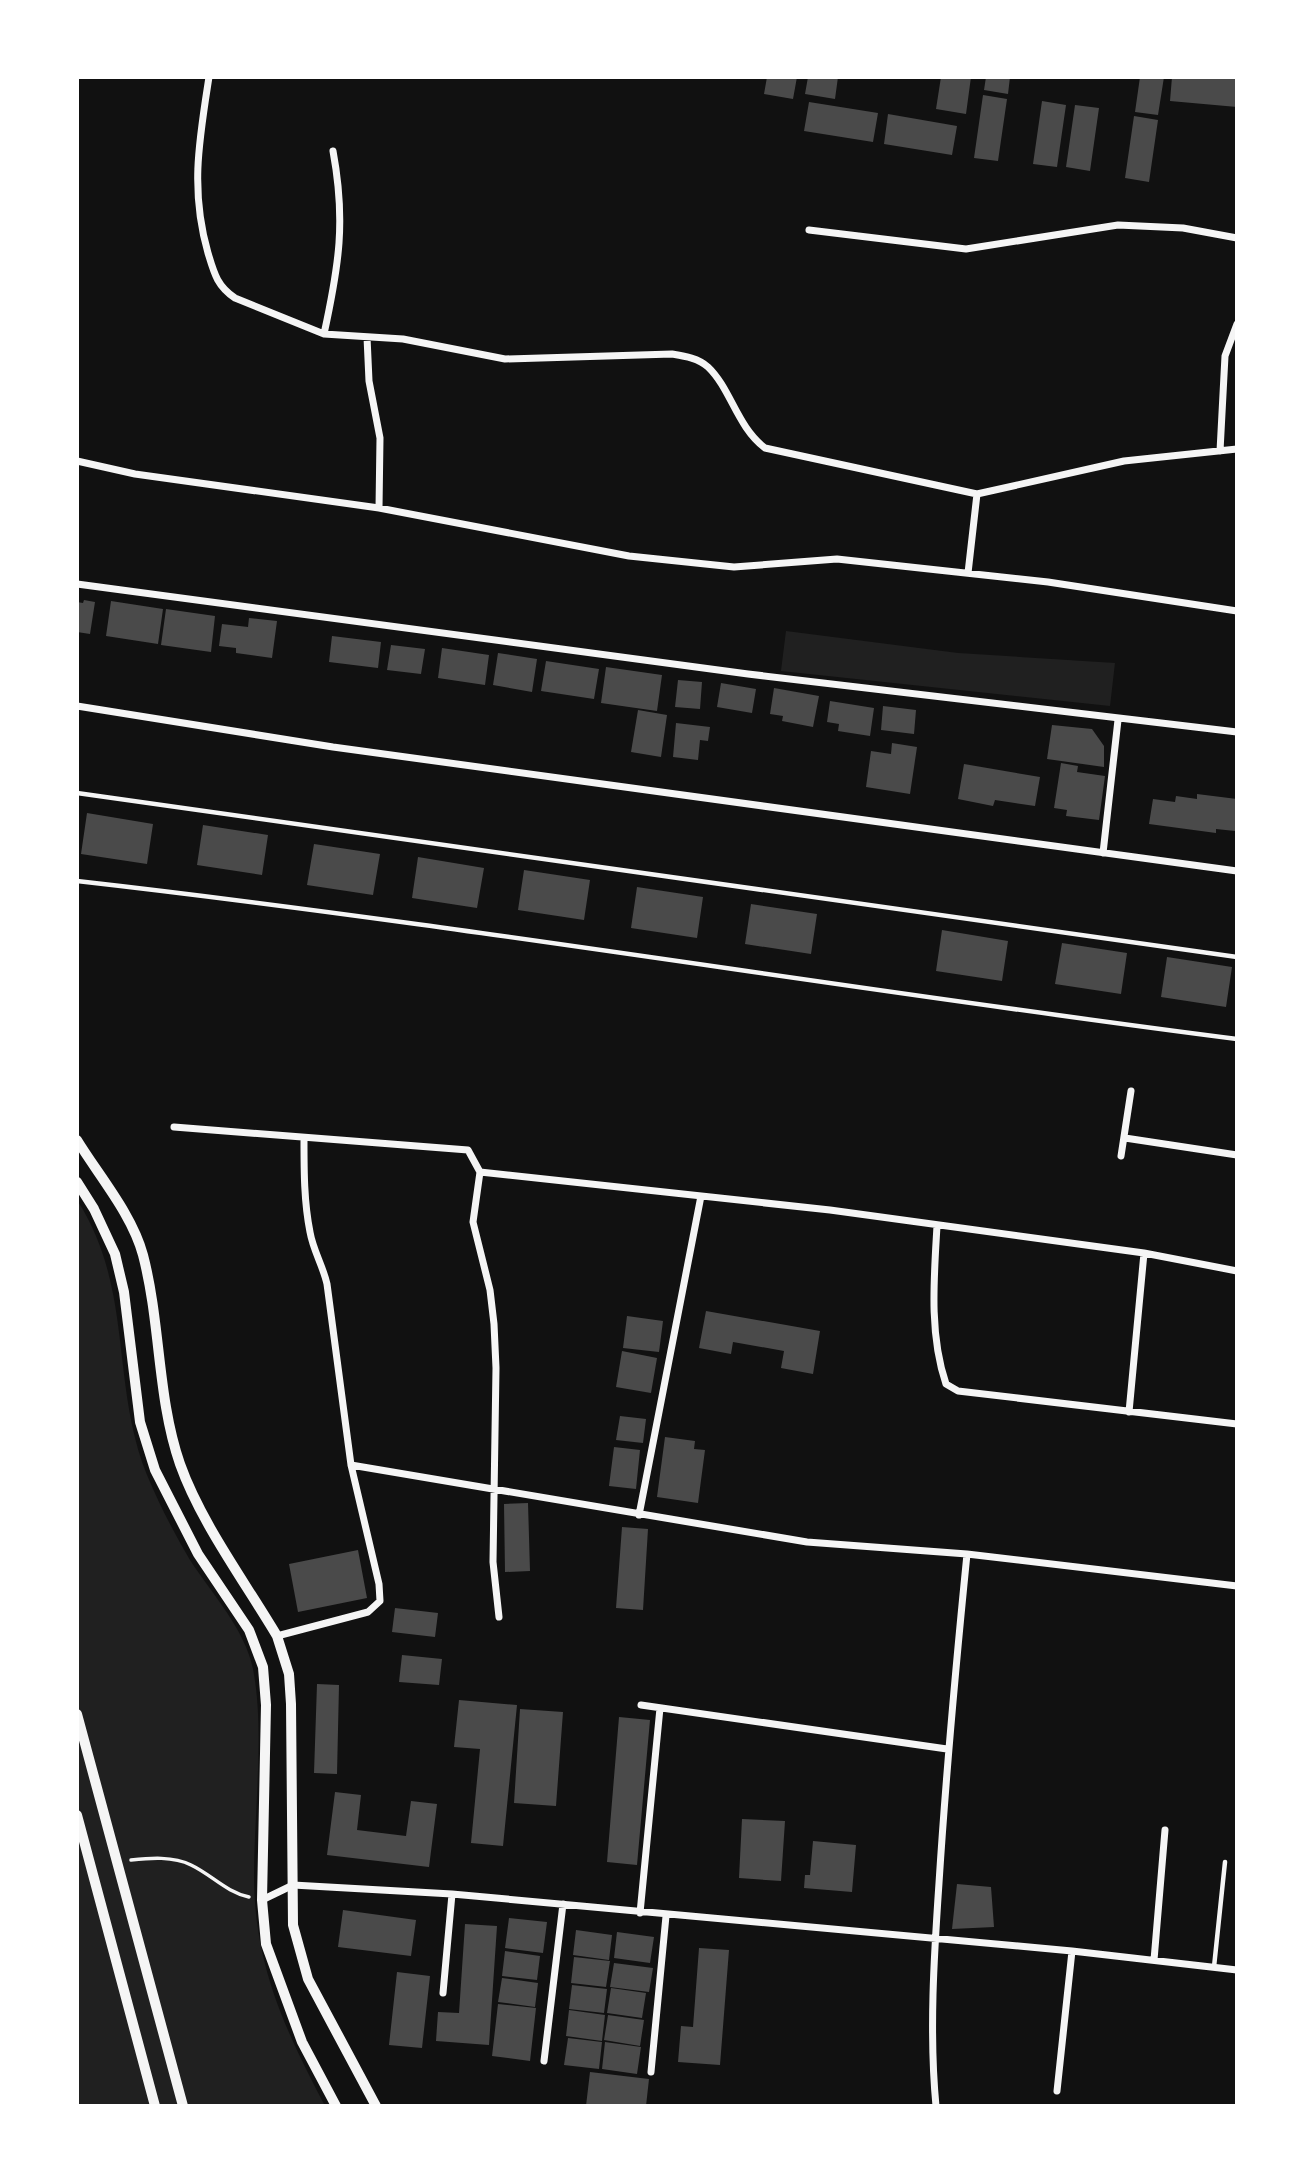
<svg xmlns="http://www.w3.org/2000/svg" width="1314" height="2183" viewBox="0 0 1314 2183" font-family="Literata,serif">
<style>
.green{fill:#202020}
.building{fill:#4a4a4a}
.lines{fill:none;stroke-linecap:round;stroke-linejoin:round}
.path{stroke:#f5f5f5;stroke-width:3.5}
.service{stroke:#f5f5f5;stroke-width:4.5}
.minor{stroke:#f5f5f5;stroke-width:7}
.tertiary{stroke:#f5f5f5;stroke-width:10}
</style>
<rect width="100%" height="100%" fill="#111"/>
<path class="green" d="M786,631L958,653L1115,663L1110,706L781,671Z
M77,1200C134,1288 110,1383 147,1475C159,1504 174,1533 190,1560C212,1594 245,1629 253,1669C265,1730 254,1813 254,1876C254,1964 285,2030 325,2106H77Z"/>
<path class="building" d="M767,77H797L793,99L764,94Z
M808,77H838L835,99L805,94Z
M941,77H971L966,114L936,109Z
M986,77H1010L1008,94L984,90Z
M1140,77H1164L1158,115L1135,112Z
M1172,77H1237V107L1170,101Z
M983,95L1007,99L998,161L974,158Z
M1042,101L1066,105L1057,167L1033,164Z
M809,102L878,113L873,142L804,131Z
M1075,105L1099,108L1090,171L1066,167Z
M888,114L957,126L952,155L884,144Z
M1134,116L1158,120L1149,182L1125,178Z
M84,600L95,602L90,634L77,632V602L83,603Z
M111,601L163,609L158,644L106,636Z
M166,609L215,616L211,652L161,645Z
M249,618L277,621L272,658L236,653V648L219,646L222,624L248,627Z
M332,636L381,642L378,668L329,662Z
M391,645L425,649L421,674L387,670Z
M442,648L489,655L485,685L438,678Z
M498,653L537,659L532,692L493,685Z
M546,661L599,669L594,699L541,691Z
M606,667L662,675L657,711L601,703Z
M678,680L702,682L700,709L675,707Z
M721,683L756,689L752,713L717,707Z
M774,688L819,696L813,727L782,721L783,716L770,714Z
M830,701L874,708L870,736L838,731L839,724L827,722Z
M883,706L916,710L914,734L881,730Z
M638,710L667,715L661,757L631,752Z
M676,723L710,727L708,741L700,740L698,760L673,757Z
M1052,725L1092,729L1104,746V767L1047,759Z
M892,743L917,747L910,794L866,787L871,751L891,754Z
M1061,763L1078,766L1077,772L1105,776L1099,820L1066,816L1067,810L1054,808Z
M964,764L1040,777L1035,806L995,800L993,806L958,799Z
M1197,794L1237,799L1235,831L1216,829V833L1149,824L1153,799L1175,802L1176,796L1197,799Z
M87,813L153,824L147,864L81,854Z
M203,825L268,835L262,875L197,865Z
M314,844L380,854L373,895L307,885Z
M418,857L484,868L477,908L412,898Z
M524,870L590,880L584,920L518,910Z
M637,887L703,897L697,938L631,928Z
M751,904L817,914L811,954L745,944Z
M942,930L1008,941L1002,981L936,971Z
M1062,943L1127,953L1121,994L1055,984Z
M1167,957L1232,967L1226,1007L1161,997Z
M706,1311L820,1331L813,1374L781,1368L784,1351L733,1342L731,1354L699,1348Z
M627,1316L663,1321L659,1352L623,1348Z
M622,1351L657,1358L651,1393L616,1387Z
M620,1416L646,1419L643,1443L616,1440Z
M665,1437L695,1441L694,1449L705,1450L698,1503L657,1497Z
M614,1447L640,1450L636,1489L609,1486Z
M528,1503L530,1571L505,1572L504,1504Z
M622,1527L648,1529L643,1610L616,1608Z
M358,1550L367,1598L298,1612L289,1564Z
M395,1608L438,1613L435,1637L392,1632Z
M402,1655L442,1659L439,1685L399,1682Z
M317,1684L339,1685L337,1774L314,1773Z
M459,1700L517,1705L503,1846L471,1843L480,1749L454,1747Z
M520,1709L563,1712L556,1806L514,1803Z
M619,1717L650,1720L637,1865L607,1862Z
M335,1792L361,1795L357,1830L406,1836L411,1801L437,1804L429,1867L327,1855Z
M742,1819L785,1821L781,1881L739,1878Z
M813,1841L856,1845L852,1892L804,1888L805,1875H810Z
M957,1884L991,1887L994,1927L952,1929Z
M343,1910L416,1920L411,1956L338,1947Z
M509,1918L547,1922L543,1953L505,1948Z
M465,1924L497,1926L489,2045L436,2041L438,2012L459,2013Z
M576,1930L612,1935L609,1960L573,1955Z
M617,1932L654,1937L650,1963L614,1958Z
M699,1948L729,1950L720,2065L678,2062L681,2026L693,2027Z
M505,1951L540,1956L537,1980L502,1976Z
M574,1957L610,1961L606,1987L571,1983Z
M614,1963L653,1968L649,1992L610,1987Z
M397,1972L430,1976L422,2048L389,2045Z
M502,1978L538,1983L535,2007L498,2002Z
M572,1985L607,1989L604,2013L569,2009Z
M611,1988L646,1993L642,2018L607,2013Z
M498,2004L536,2008L530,2061L492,2056Z
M569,2010L605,2015L602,2041L566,2036Z
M608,2015L644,2020L640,2046L604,2040Z
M568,2038L602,2042L599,2069L564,2065Z
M605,2042L641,2047L637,2074L602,2069Z
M590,2072L649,2079L646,2106H586Z"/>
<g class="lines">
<path class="path" d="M131,1860C150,1858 173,1856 191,1865C212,1875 226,1892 249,1897"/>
<path class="service" d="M77,793L1237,957
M77,881C465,925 850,990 1237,1039
M1214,1967L1225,1862"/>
<path class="minor" d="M209,77C199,141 190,190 208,253C214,273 217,286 235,298L324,334L403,339L505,359L672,354C684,356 698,358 708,367C731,389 737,427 765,448L977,494L1124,461L1237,449
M809,230L966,249L1118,225L1183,228L1237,238
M324,334C339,265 346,221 333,151
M367,337L369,381L380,438L379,508
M1220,451L1225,356L1237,324
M77,461L135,474L379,508L629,556L734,567L837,559L1048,582L1237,611
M968,573L977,494
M77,584L748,674L1237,732
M77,706L333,747L1237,871
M1103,853L1118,720
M174,1127L468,1150L480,1172
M1125,1138L1237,1155
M1121,1156L1131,1091
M480,1172L830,1210L1144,1253L1237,1271
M480,1172L473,1222L490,1290L494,1324L496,1368L493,1562L499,1617
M937,1226C934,1278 929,1334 946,1384L958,1391L1237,1424
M1129,1412L1144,1253
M351,1465L807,1542L967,1554L1237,1586
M639,1515L701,1196
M277,1636L368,1612L380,1601L379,1584L351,1465L327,1284C323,1266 313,1250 310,1232C304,1202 304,1171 304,1140
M641,1705L947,1749
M262,1900L293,1885L452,1894L1072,1951L1237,1970
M640,1913L660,1708
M1154,1960L1165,1830
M443,1993L452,1894
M544,2061L563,1904
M651,2072L666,1916
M1057,2091L1072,1951
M936,2106C929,2033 934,1956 939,1883C946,1773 956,1664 967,1554"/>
<path class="tertiary" d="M77,1140C99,1176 132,1214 143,1255C161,1324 157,1398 180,1464C201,1523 245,1582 277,1636L289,1674L291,1704L293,1925L308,1979L376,2106
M77,1182L94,1209L115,1254L124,1292L140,1422L155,1470L198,1554L249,1630L263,1667L266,1705L262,1900L266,1944L302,2042L336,2106
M77,1714L183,2106
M77,1815L155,2106"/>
</g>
<rect width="1314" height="2183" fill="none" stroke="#ffffff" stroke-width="158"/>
</svg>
